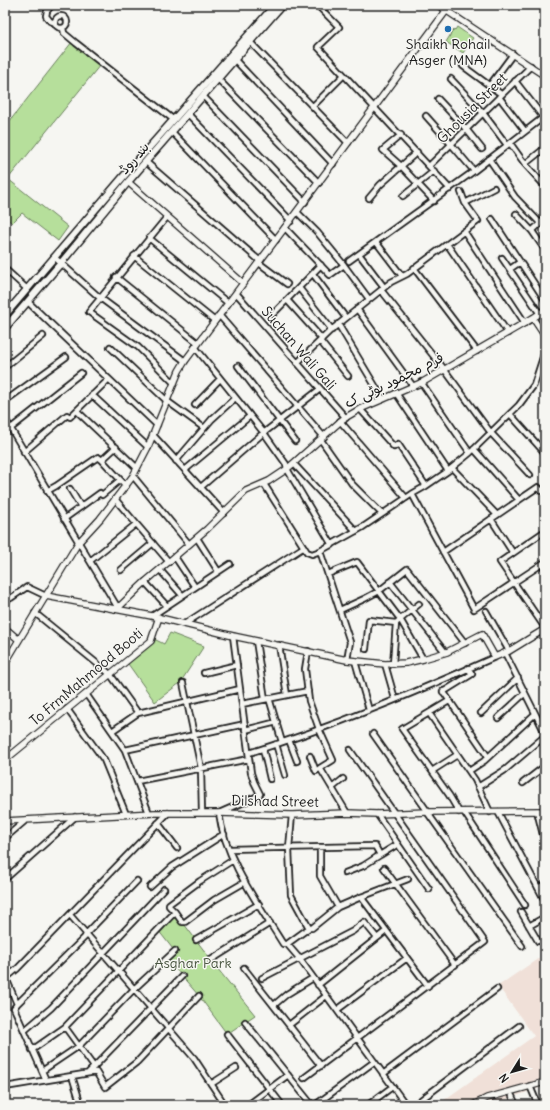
<svg xmlns="http://www.w3.org/2000/svg" width="550" height="1110" viewBox="0 0 550 1110" font-family="Delius,'Playpen Sans Arabic',sans-serif">
<style>
.built{fill:#f0e0d8}
.green{fill:#b6df9b;stroke:#697e5c}
.lines{fill:none;stroke-linecap:round;stroke-linejoin:round}
.minor-casing{stroke:#1c1c1c;stroke-width:8}
.tertiary-casing{stroke:#1c1c1c;stroke-width:8}
.secondary-casing{stroke:#1c1c1c;stroke-width:9}
.minor{stroke:#f6f6f2;stroke-width:4.5}
.tertiary{stroke:#f6f6f2;stroke-width:5.5}
.secondary{stroke:#f6f6f2;stroke-width:6}
.poi-dot{fill:#1f6fb2;stroke:#f6f6f2;stroke-width:1.5}
.labels{text-anchor:middle;dominant-baseline:central;stroke-width:3;stroke-linejoin:round;paint-order:stroke}
.poi-label{font-size:14px;fill:#1c1c1c;stroke:#f6f6f2}
.street-label{font-size:14px;fill:#1c1c1c;stroke:#f6f6f2}
.park-label{font-size:14px;fill:#4a5642;stroke:#f6f6f2}
</style>
<rect width="100%" height="100%" fill="#f6f6f2"/>
<filter id="ink" filterUnits="userSpaceOnUse"><feTurbulence type="fractalNoise" baseFrequency=".025" numOctaves="2"/><feDisplacementMap in="SourceGraphic" scale="8" xChannelSelector="R" yChannelSelector="G"/><feConvolveMatrix kernelMatrix="1 2 1 2 8 2 1 2 1" color-interpolation-filters="sRGB"/></filter>
<g filter="url(#ink)">
<path class="built" d="M545,954V1086L490,1105H437L534,1036L498,986Z"/>
<path class="green" d="M457,27L473,38L463,53L446,42L454,29L455,30Z
M72,42L100,65L8,179L68,227L58,241L22,213L12,223L5,217V127Z
M170,633L204,646L180,683L155,702L126,661L152,638L164,644Z
M175,912L221,973L255,1015L227,1034L199,996L168,960L176,953L158,930Z"/>
<g class="lines">
<g class="minor-casing">
<path id="minor" d="M52,5L47,11L46,16L50,21L55,23
M317,5L339,27L318,47L450,189
M55 22a6 6 0 1 1 12 0a6 6 0 1 1-12 0Z
M63,28L64,33L76,43L174,120
M250,42L348,143
M235,60L333,164
M463,66L501,94
M218,79L319,183
M451,79L483,113L507,145
M515,81L543,117
M490,85L513,54
M203,96L305,202
M499,97L525,131
M438,99L466,129L482,149
M313,106L344,75
M188,114L291,221
M426,116L451,144L474,171
M172,132L276,240
M401,135L383,150L401,166L434,201
M510,143L525,164L545,148
M489,159L515,197L541,224
M146,162L260,261
M525,164L545,186
M429,166L531,66
M403,196L434,171
M369,198L380,185L417,152
M465,203L494,188
M516,214L532,231L545,250
M167,217L89,312L138,347L174,383
M492,219L545,300
M285,228L330,275L344,265L317,232L297,212
M464,231L525,323
M532,231L545,219
M149,238L228,303
M376,242L402,276
M447,244L508,333
M359,254L384,287
M134,256L215,321
M54,257L99,297L185,361
M502,258L540,314
M349,261L474,171L545,116
M259,263L287,284
M344,265L369,299
M414,268L477,351
M5,269L27,289
M510,269L520,262
M313,274L346,318
M116,277L198,343
M299,288L332,330
M381,290L444,369L491,433L530,475
M236,293L346,418
M287,300L322,339
M28,302L157,425
M357,309L413,386
M273,314L321,265
M219,315L324,437
M533,318L545,336
M338,324L383,399
M320,341L348,376
M110,347L167,401L204,428
M195,347L264,433L286,464L287,469L332,545
M297,363L330,331L391,282L407,274L478,221L465,203L461,192
M238,366L295,441
M5,367L43,336
M421,382L470,453
M396,393L448,471
M92,395L148,447
M5,401L66,357
M195,405L220,379
M360,409L394,447L398,444L426,486
M77,411L137,468
M510,414L545,453
M5,419L118,608
M340,421L406,498
M10,429L81,373
M153,435L224,513
M321,440L352,484L382,514
M116,447L102,460L126,486
M474,449L519,500
M24,452L67,415L70,417L109,379
M176,461L212,419L235,398
M294,464L356,531
M452,468L497,515
M185,470L250,416
M133,476L189,544
M264,484L307,552L312,554L320,551L363,527L412,494L426,486L448,471L470,453L519,405L534,385L545,351
M201,487L261,435L320,389
M70,489L81,507
M47,491L56,486L98,457L102,460
M412,494L474,609L545,562
M115,499L169,562
M64,519L100,493L102,495L120,480
M491,519L513,553
M545,531L500,562L545,628
M197,538L218,571
M320,551L350,642L347,660
M443,552L538,487L541,491L545,488
M175,557L195,587
M90,561L136,524
M121,570L153,543
M160,570L182,595
M328,574L357,562L400,619L423,659
M145,582L167,606
M390,582L445,652
M5,600L11,598L27,587L46,596
M340,610L364,599L379,591L407,569L465,643
M486,611L509,651
M35,613L110,674L138,713
M152,616L230,564
M186,623L304,547
M233,636L251,773L254,782L260,794L258,796L219,813C225,860 259,905 283,944H287L299,958L406,1105
M256,641L265,699
M279,645L287,695
M366,649L369,620L396,623
M308,651L305,669L309,701L319,729L333,760L320,768L347,813
M505,653L545,733
M355,661L369,710
M385,664L395,699
M393,664L396,623L419,604
M204,673L237,665
M183,683L201,768L202,813
M443,691L488,757
M443,692L472,674L468,668
M86,694L125,750L149,813
M269,698L282,742
M449,701L402,729L449,795L459,812
M242,704L308,691
M67,709L104,760L126,814
M429,713L475,780L490,812
M481,713L518,678
M498,718L525,693
M245,730L277,722
M112,731L138,713L240,689
M373,734L428,812
M289,740L297,761
M276,744L285,775
M263,749L270,779
M125,750L245,724
M249,753C333,727 414,693 495,657
M310,756L316,771L320,768
M432,771L457,755
M469,771L484,761L535,714
M137,781L249,759
M523,783L545,766
M478,787L505,770L545,736
M332,788L343,779
M537,811L545,843
M427,812L522,946
M464,812L525,905
M498,812L545,901
M377,814L429,889
M292,815L289,848L291,895L309,928
M158,823L177,848
M5,838L26,820
M320,847V876L338,907
M229,849L375,846L380,855L398,844
M384,868L455,965
M345,873L363,866L380,855
M5,879L75,817
M150,887L172,867L224,834
M538,888L545,884
M361,897L428,986
M175,912L169,906V904L200,881L233,860
M521,912L538,941
M70,915L194,1058L225,1105
M529,926L545,917
M196,940L259,904
M287,944L309,928H312L338,907L361,897L408,879
M211,960L270,923
M244,968L321,1066
M262,978L353,931L364,922L377,938
M318,985L386,931
M17,1004L85,937L86,934L137,881
M274,1005L287,994L313,978
M337,1010L407,958
M245,1022L312,1105
M289,1025L326,996
M65,1027L175,912L182,922H185L214,900L245,882
M24,1031L51,1008L164,889
M227,1034L282,1105
M32,1050L65,1027L94,1067
M42,1071L79,1046L134,989L175,951
M88,1073L182,976
M383,1074L497,989
M72,1076L81,1105
M304,1078L485,942L350,750
M46,1080L14,1008L17,1004L6,978L17,969L168,813
M211,1084L236,1068
M530,1086L538,1105
M5,1087L96,1072L105,1087L137,1062L199,996
M512,1096L516,1105
M248,1105L288,1075
M315,1105L374,1062
M368,1105L392,1087
M414,1105L519,1026"/>
</g>
<g class="tertiary-casing">
<path id="tertiary" d="M438,5L545,76
M541,5L545,9
M128,182L243,283
M46,596L152,616L233,636L347,660L385,664L406,663L423,659L447,652L482,634L495,657L509,651L545,629
M118,608L145,582L207,529L246,491L269,481L287,469L343,419L360,409L423,382L533,318L545,310
M5,628L19,640L78,543L100,519L133,476L148,447L179,371L185,361L295,214L446,11
M5,666L7,660L19,640
M5,760L151,641L159,617
M5,821L154,813H219L292,815L347,813L377,814L427,812L545,811
M473,1105L487,1098L545,1082"/>
</g>
<g class="secondary-casing">
<path id="secondary" d="M5,315L123,177L275,5
M5,328L61,263L128,182L282,5"/>
</g>
<use href="#minor" class="minor"/>
<use href="#tertiary" class="tertiary"/>
<use href="#secondary" class="secondary"/>
</g>
</g>
<circle class="poi-dot" cx="448" cy="29" r="4"/>
<g class="labels">
<g class="poi-label">
<text x="448" y="44">Shaikh Rohail<tspan x="448" dy="16">Asger (MNA)</tspan></text>
</g>
<g class="street-label">
<text transform="translate(472 108) rotate(-45)">Ghousia Street</text>
<text transform="translate(134 158) rotate(-49)">بند روڈ</text>
<text transform="translate(299 348) rotate(49)">Suchan Wali Gali</text>
<text transform="translate(394 380) rotate(-26)">فرم محمود بوٹی ک</text>
<text transform="translate(86 677) rotate(-40)">To FrmMahmood Booti</text>
<text transform="translate(275 801) rotate(1)">Dilshad Street</text>
</g>
<g class="park-label">
<text x="193" y="963">Asghar Park</text>
</g>
</g>
<rect width="550" height="1110" fill="none" stroke="#f6f6f2" stroke-width="20"/>
<rect x="10" y="10" width="530" height="1090" fill="none" stroke="#1c1c1c" stroke-width="1.5" filter="url(#ink)"/>
<g transform="translate(512 1072) rotate(233)" stroke="#f6f6f2" stroke-width="3" paint-order="stroke">
<path d="M0-3L7 15L0 10L-7 15Z" fill="#1c1c1c"/>
<text y="-6" font-size="11" font-weight="bold" text-anchor="middle" fill="#1c1c1c">N</text>
</g>
</svg>
